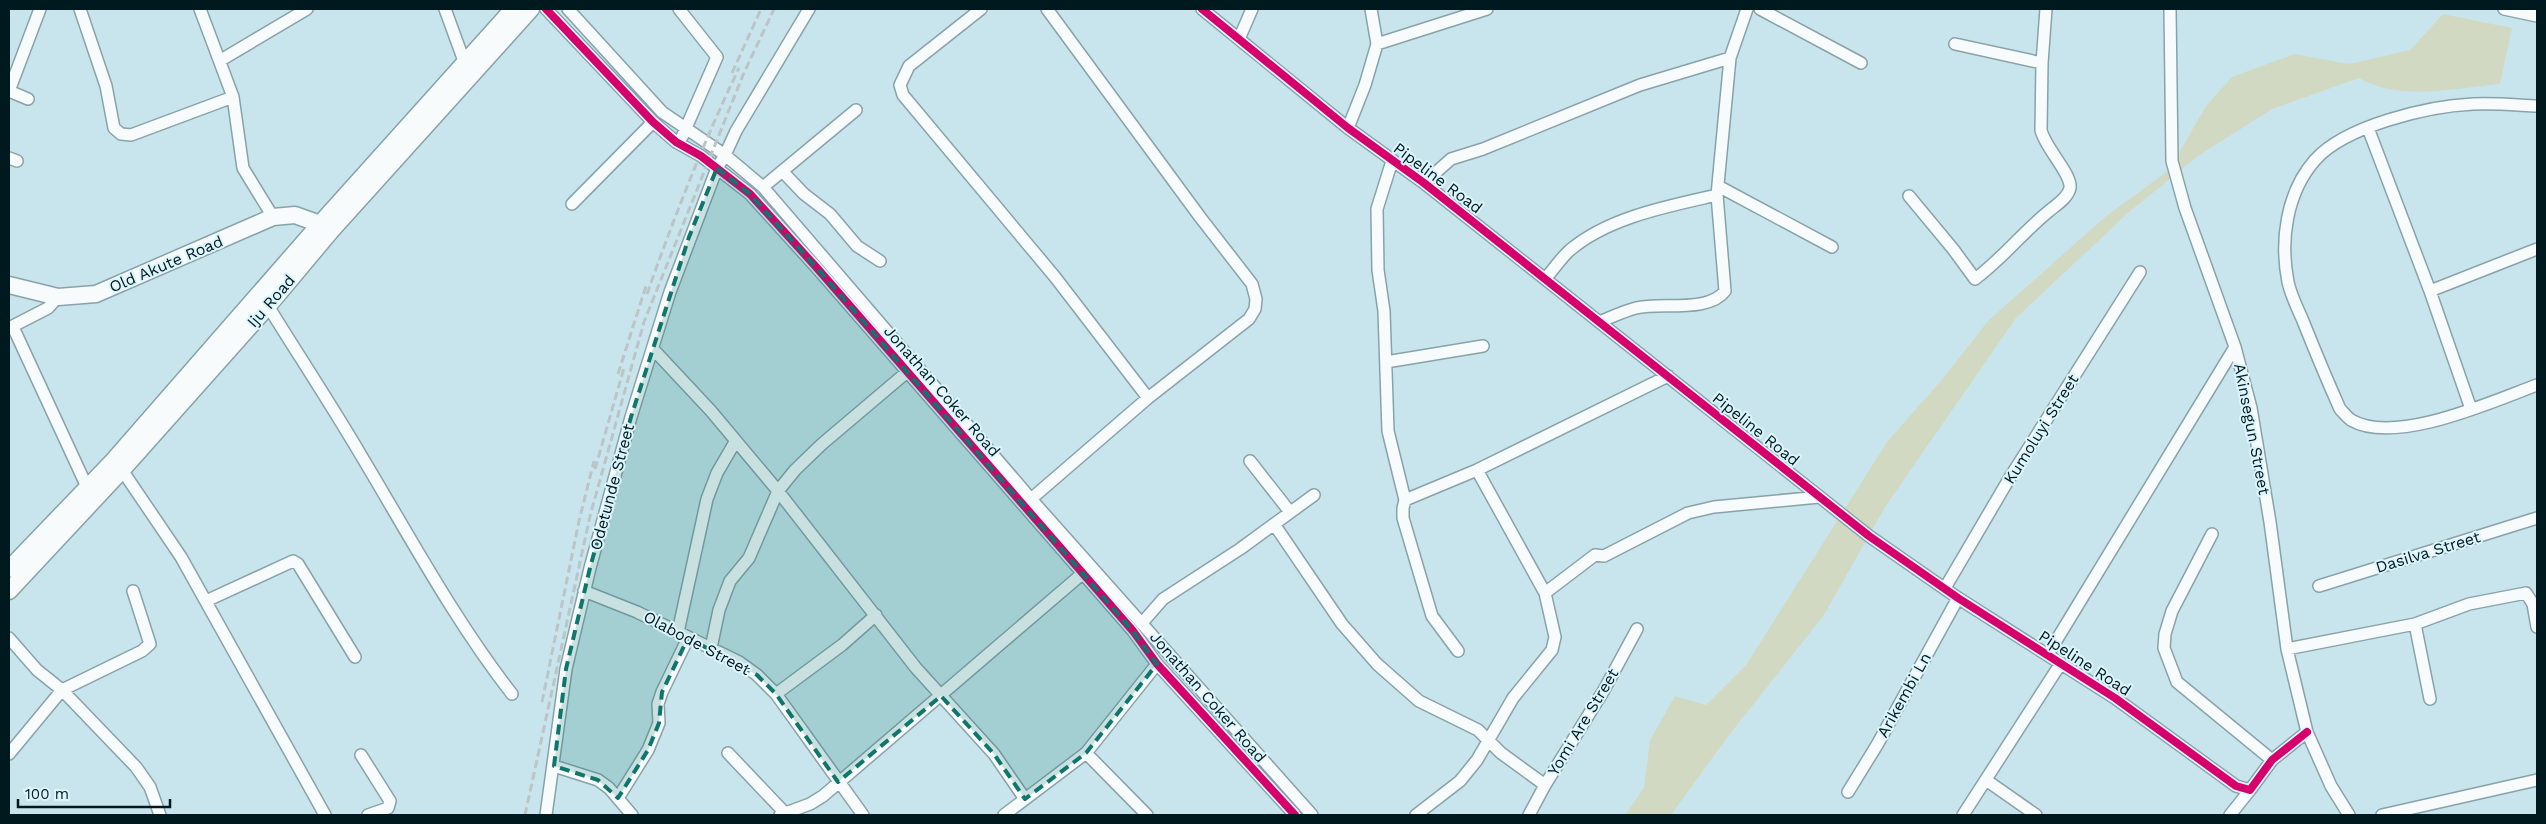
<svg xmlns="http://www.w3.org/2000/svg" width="2546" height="824" viewBox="0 0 2546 824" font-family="'Work Sans',sans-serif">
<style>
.green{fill:#d2d9c3}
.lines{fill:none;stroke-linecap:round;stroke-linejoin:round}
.street-casing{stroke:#89a2a9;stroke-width:14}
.secondary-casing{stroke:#89a2a9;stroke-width:19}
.street{stroke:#f7fbfc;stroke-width:11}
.secondary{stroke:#f7fbfc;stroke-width:16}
.rail{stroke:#bcc4c6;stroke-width:3;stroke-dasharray:8 4;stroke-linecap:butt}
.cycleway-casing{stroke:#dcf5fd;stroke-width:11}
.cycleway{stroke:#d6006c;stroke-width:8}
.marked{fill:#0f766e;fill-opacity:0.2;stroke:#0f766e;stroke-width:4;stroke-dasharray:10 6;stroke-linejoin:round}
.labels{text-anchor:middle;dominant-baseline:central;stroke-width:4;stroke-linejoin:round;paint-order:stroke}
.street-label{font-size:16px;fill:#00191f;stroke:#dcf5fd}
</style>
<rect width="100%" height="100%" fill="#c8e5ed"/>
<path class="green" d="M2443,14L2512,28L2500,84C2454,88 2400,102 2359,78L2272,109L2198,156L2128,213L2016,318L1885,507L1824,615L1726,739L1671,815H1625L1644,788L1650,740L1675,696L1706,705L1746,665L1887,442L1945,376L1988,321L2105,217L2169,170L2206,106L2232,77L2294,54L2349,64L2410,50Z"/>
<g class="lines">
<g class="street-casing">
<path id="street" d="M80,9L106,86L114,128L121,134L131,135L233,97
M200,9L233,97L243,168L273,217
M445,9L464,61
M546,9L653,122L676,142L701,156L750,194L817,268L1133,631L1157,664L1295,815
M568,9L662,112L725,155L763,187L1031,499L1312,815
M679,9L717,57L682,137
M981,9L909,66L900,85L903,95L1055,277L1148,398
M1202,9L1348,128L1424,183L1869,536L1958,598L2115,698L2236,786L2250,790L2272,760L2307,732
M1760,9L1861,63
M2170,9L2172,161L2185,208L2235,347L2251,408L2270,522L2287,649L2307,732L2331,786L2349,815
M2504,9L2537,16
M1239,39L1252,9
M1377,44L1487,9
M1955,44L2042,63
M221,60L307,9
M9,91L40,9
M9,91L28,99
M2537,106C2516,105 2494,103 2473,104C2428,106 2345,126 2315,160C2286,193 2280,241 2288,282C2291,296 2298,309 2303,321C2315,351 2327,380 2340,409C2343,412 2347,417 2351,420C2395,446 2493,401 2537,385
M1348,128L1365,85L1377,44L1371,9
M2368,128L2430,291L2471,409
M9,158L17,161
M1392,161L1377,209L1378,270L1384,311L1388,431L1405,500L1403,508V518L1432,616L1458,651
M782,171L804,194L830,214L857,246L880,261
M1424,183L1451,159L1483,149L1640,85L1730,58
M1718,186L1832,247
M763,187L856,110
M1909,196L1953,249L1975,279C2002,259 2023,232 2049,211C2056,205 2068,198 2070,188C2072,174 2045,148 2041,130L2042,63L2046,9
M572,204L653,122
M1545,279C1553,270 1561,258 1570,250C1609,217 1669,206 1717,195
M2430,291L2537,249
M268,306C299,356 332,406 362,457C410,537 455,621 512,694
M1599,322C1612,317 1624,311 1636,308C1660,302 1709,313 1725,291L1717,195L1730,58L1747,9
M13,327L87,487
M9,328L48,308L58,297
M653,349L711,411L778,491L916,668L994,754L1025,799
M1386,362L1483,346
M1250,461L1290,512
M122,470L181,557L325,815
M1031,499L1148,398L1249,319L1255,309L1256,299L1252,284L1200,217L1047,9
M1405,500L1477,470L1668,376
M1274,524L1342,624L1377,664L1419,701L1478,730L1501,753L1545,785
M2212,534L2172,611L2165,634L2164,648L2177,682L2272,760
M2319,586L2537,518
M1945,588L2009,479L2140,272
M584,591L637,612L739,662L757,675L776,694L863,815
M1545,593L1595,555L1604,556L1688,513L1714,507L1819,497
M206,601L293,561L298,564L355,657
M1142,623L1163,599L1240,549L1314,495
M2415,624L2430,699
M678,632L707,499L717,473L735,442
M9,638L37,670L62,690L136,767L150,787L160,815
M711,648L719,610L730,581L749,558L778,491L795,470L822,444L907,372
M2287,649L2415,624L2469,604L2526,593L2533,604L2537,627
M2048,654L2235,347
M776,694L842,645L876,615
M728,753L785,813
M1086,753L1147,815
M9,754L62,690L142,651L150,644L133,591
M361,755L390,801L388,808L368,815
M554,766L598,780L609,788L632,815
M1986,780L2036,815
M1848,792L1877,745L1958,598
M618,798L648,750L659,723L658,704L662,692L688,638
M546,815L566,669L590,568L631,417L670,292L717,168L725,155L736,131L809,9
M780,815L810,804L823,796L1082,574
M1004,815L1086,753L1157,664
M1416,815L1460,781L1477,760L1513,698L1552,650L1555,637L1545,593L1477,470
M1529,815L1545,785L1604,690L1637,629
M1963,815L2061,663
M2230,815L2250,790
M2382,815L2537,780"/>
</g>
<g class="secondary-casing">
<path id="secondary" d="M9,285L58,297L96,294L273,217L295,215L320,224
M9,569L113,461L320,224L513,9
M9,591L122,470L268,306L330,232L531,9"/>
</g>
<use href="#street" class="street"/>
<use href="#secondary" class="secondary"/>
<path class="rail" d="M732,73L761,9
M647,294C674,217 704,141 739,68
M618,374L646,286
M595,469L624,368
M542,702L579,521L594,461
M525,815L590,516L644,322L743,75L774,9"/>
<g class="cycleway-casing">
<path id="cycleway" d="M546,9L653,122L676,142L701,156L750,194L817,268L1133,631L1157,664L1295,815
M1202,9L1348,128L1424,183L1869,536L1958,598L2115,698L2236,786L2250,790L2272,760L2307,732"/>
</g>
<use href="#cycleway" class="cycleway"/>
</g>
<path class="marked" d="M717,168L750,194L817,268L1133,631L1157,664L1086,753L1025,799L994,754L941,696L838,782L776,694L757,675L688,638L662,692L659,723L648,750L618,798L598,780L554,766L566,669L590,568L631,417L689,237Z"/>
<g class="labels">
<g class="street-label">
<text transform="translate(1438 178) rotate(37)">Pipeline Road</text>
<text transform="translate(166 264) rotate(-23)">Old Akute Road</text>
<text transform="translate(271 301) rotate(-49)">Iju Road</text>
<text transform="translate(942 391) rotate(49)">Jonathan Coker Road</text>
<text transform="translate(1756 429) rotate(39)">Pipeline Road</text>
<text transform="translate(2041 429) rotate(-58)">Kumoluyi Street</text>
<text transform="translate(2252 429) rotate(79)">Akinsegun Street</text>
<text transform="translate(612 487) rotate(-75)">Odetunde Street</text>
<text transform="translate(2428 552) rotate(-17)">Dasilva Street</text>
<text transform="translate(697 643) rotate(28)">Olabode Street</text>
<text transform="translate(2085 663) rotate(33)">Pipeline Road</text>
<text transform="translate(1904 695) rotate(-61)">Arikembi Ln</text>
<text transform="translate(1208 697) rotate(49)">Jonathan Coker Road</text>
<text transform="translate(1583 722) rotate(-59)">Yomi Are Street</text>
</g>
</g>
<rect width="2546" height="824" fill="none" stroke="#00191f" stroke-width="20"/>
<path d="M18 799v8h152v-8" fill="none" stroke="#00191f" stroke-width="2.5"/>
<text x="25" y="799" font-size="15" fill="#00191f" stroke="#dcf5fd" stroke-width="4" paint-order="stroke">100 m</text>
</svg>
